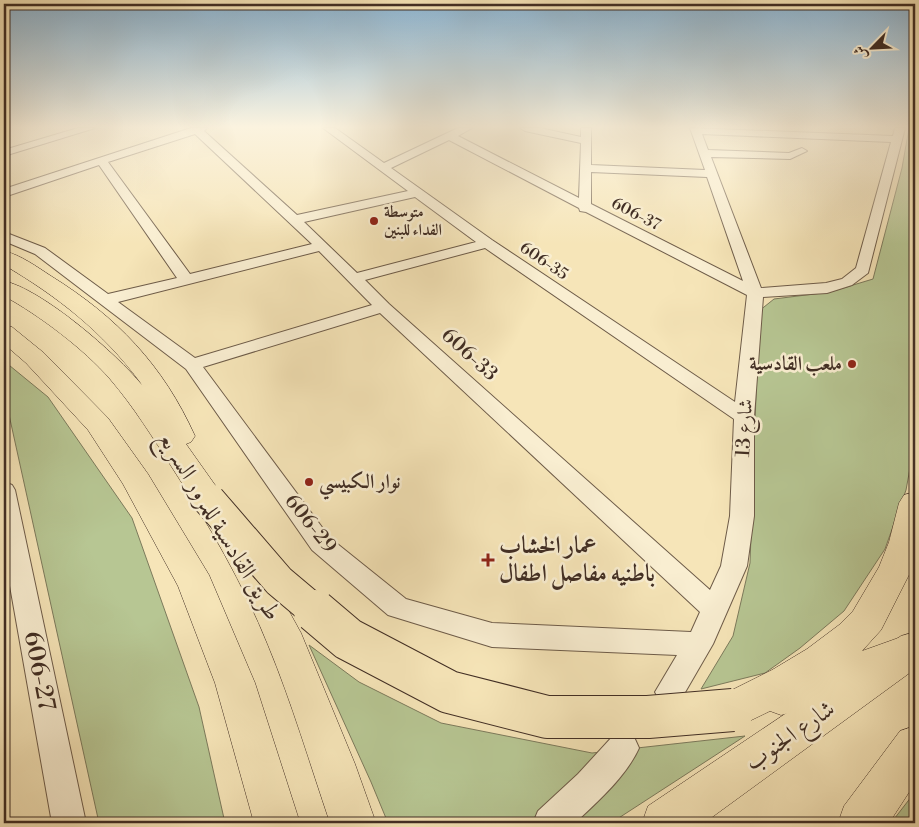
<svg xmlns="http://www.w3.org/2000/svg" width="919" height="827" viewBox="0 0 919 827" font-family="'Libre Bodoni',Amiri,serif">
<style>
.green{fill:#b7c693;stroke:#7c7a5c}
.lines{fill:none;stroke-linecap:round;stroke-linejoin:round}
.street-casing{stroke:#6e5c49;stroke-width:2}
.primary-casing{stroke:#412e24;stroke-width:1}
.highway-casing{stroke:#412e24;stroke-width:1}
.street{fill:#f9eed1;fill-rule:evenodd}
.primary{fill:#f6e5b8;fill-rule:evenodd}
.highway{fill:#f6e5b8;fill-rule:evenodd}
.highway-bridge-far1-casing{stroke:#412e24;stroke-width:34;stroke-linecap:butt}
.highway-bridge-casing{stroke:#412e24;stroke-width:44;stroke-linecap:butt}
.highway-bridge-far1{stroke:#f6e5b8;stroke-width:32}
.highway-bridge{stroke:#f6e5b8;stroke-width:42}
.poi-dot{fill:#8f2418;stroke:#f9eed1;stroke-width:2}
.labels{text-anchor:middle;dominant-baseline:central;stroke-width:5;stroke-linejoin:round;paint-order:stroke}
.far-poi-label{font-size:16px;font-weight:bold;fill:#412e24;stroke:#f9eed1;text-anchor:start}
.far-street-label{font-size:16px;fill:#412e24;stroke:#f9eed1}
.street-label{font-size:20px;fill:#412e24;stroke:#f9eed1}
.poi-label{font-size:20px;font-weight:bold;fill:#412e24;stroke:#f9eed1;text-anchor:end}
.near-street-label{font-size:24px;fill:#412e24;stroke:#f9eed1}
.near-poi-label{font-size:24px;font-weight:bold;fill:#412e24;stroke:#f9eed1;text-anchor:start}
</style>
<rect width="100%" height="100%" fill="#f6e5b8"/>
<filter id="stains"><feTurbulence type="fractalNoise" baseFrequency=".004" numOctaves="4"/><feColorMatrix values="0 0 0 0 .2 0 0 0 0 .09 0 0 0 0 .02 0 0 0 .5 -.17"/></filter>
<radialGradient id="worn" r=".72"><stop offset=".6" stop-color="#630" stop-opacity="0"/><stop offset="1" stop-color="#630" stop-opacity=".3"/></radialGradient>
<path class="green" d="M909,128H915V441L906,490L885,549L844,611L800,648L765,673L701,689L733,636L750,563L759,311L774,299L830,292L873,279L902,168Z
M4,361L48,397L132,518L199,707L225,823H99L4,392Z
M309,645L359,682L441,723L592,753L745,736L611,823H388L371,782Z
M915,792V823H891Z"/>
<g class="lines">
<g class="street-casing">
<path id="street" d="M78,128H95L4,156V150Z
M191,128H207L204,131L297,215L408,191L323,128H335L384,163L458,128H472L458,136L579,198L581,143L525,131L520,128H540L581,137V128H591V165L705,170L690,128L893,136L895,128H905L868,273L852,285L827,293L763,297L754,417V516L747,566L713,644L680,701L670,705L660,701L655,692L677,655L492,647L388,615L312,550L186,369L35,254L4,241V232L45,248L108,294L177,278L99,165L4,197V189ZM195,134L312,244L190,274L108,162ZM702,134L891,142L856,268L842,279L826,283L761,288L711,157L790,159L807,151L802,148L789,153L708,150ZM449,140L579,208L580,211L586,212L747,295L735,402L492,240L391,168ZM591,172L707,177L743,281L591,204ZM415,197L476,242L357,273L304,222ZM485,248L734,419L730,516L721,566L710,590L389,304L365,280ZM319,251L372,305L195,358L118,302ZM380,313L700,612L691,632L492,623L406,599L330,538L203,367Z
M4,482L12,485L15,490L86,823H52L4,552Z
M623,733L634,737L639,748C626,777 597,802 575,823H533L538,811L578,774L612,737Z"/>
</g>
<g class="primary-casing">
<path id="primary" d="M915,632V669L704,823H642L648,806L901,636Z
M915,726V783L889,823H838L844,806L900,731Z"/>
</g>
<g class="highway-casing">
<path id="highway" d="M4,251C21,255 37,267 51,276C117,317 163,365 195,436L191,442L186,444L220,492L257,553L301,633L355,764L376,823H330C310,764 292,703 268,645C244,585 208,523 173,469C153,438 134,407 110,379C84,349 39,315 4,296V281C42,289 117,354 142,385L140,382C103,332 57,296 4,265Z
M4,325L12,327L44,353L108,418L148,474L209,575L255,683L300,823H254L215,683L178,586L123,484L88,430L26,363L4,344Z
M915,492V563L881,630L862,651L915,632V665L797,711L781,715L770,711L733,729L718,723L712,710L718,697L772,670L807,649L839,625L853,611L879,567L889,542L899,503L904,495Z"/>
</g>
<use href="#street" class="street"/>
<use href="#primary" class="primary"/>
<use href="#highway" class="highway"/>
<g class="highway-bridge-far1-casing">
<path id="highway-bridge-far1" d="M209,500L279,581L317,613"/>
</g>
<g class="highway-bridge-casing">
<path id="highway-bridge" d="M315,611L348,639L449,692L547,717H648L733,710"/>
</g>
<use href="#highway-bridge-far1" class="highway-bridge-far1"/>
<use href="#highway-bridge" class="highway-bridge"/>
</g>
<linearGradient id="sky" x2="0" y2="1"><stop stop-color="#8cb7d6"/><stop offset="0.52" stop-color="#fbf3df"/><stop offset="1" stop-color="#fbf3df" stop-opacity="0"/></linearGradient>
<rect width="919" height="244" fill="url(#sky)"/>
<g class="poi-dot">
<circle cx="374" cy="221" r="5"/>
<circle cx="852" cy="364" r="5"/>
<circle cx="309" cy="482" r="5"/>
<path d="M485.5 552.5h5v5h5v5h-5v5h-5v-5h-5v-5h5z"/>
</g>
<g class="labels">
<g class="far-poi-label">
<text x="384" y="212">متوسطة<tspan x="384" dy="18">الفداء للبنين</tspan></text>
</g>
<g class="far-street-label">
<text transform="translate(636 214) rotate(27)">606-37</text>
<text transform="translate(544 261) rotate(34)">606-35</text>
</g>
<g class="street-label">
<text transform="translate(469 355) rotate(42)">606-33</text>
<text transform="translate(745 428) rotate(-87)">شارع 13</text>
<text transform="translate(310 524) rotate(51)">606-29</text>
</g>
<g class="poi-label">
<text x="842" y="364">ملعب القادسية</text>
<text x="319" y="482" text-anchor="start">نوار الكبيسي</text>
</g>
<g class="near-street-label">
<text transform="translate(219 526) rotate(59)">طريق القادسية للمرور السريع</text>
<text transform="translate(39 671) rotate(79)">606-27</text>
<text transform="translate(790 736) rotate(-35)">شارع الجنوب</text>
</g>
<g class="near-poi-label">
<text x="499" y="546">عمار الخشاب<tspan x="499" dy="28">باطنيه مفاصل اطفال</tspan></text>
</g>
</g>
<rect width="919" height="827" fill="none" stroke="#f6e5b8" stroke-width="20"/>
<rect x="5" y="5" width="909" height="817" fill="none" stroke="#412e24" stroke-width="2.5"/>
<rect x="10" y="10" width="899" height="807" fill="none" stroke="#412e24"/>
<g transform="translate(872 48) rotate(246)" stroke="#f9eed1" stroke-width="4" paint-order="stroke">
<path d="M0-4L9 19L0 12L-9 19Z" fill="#412e24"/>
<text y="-8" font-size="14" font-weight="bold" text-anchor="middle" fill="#412e24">ش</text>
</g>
<rect width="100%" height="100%" filter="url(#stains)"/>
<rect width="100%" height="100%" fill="url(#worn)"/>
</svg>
